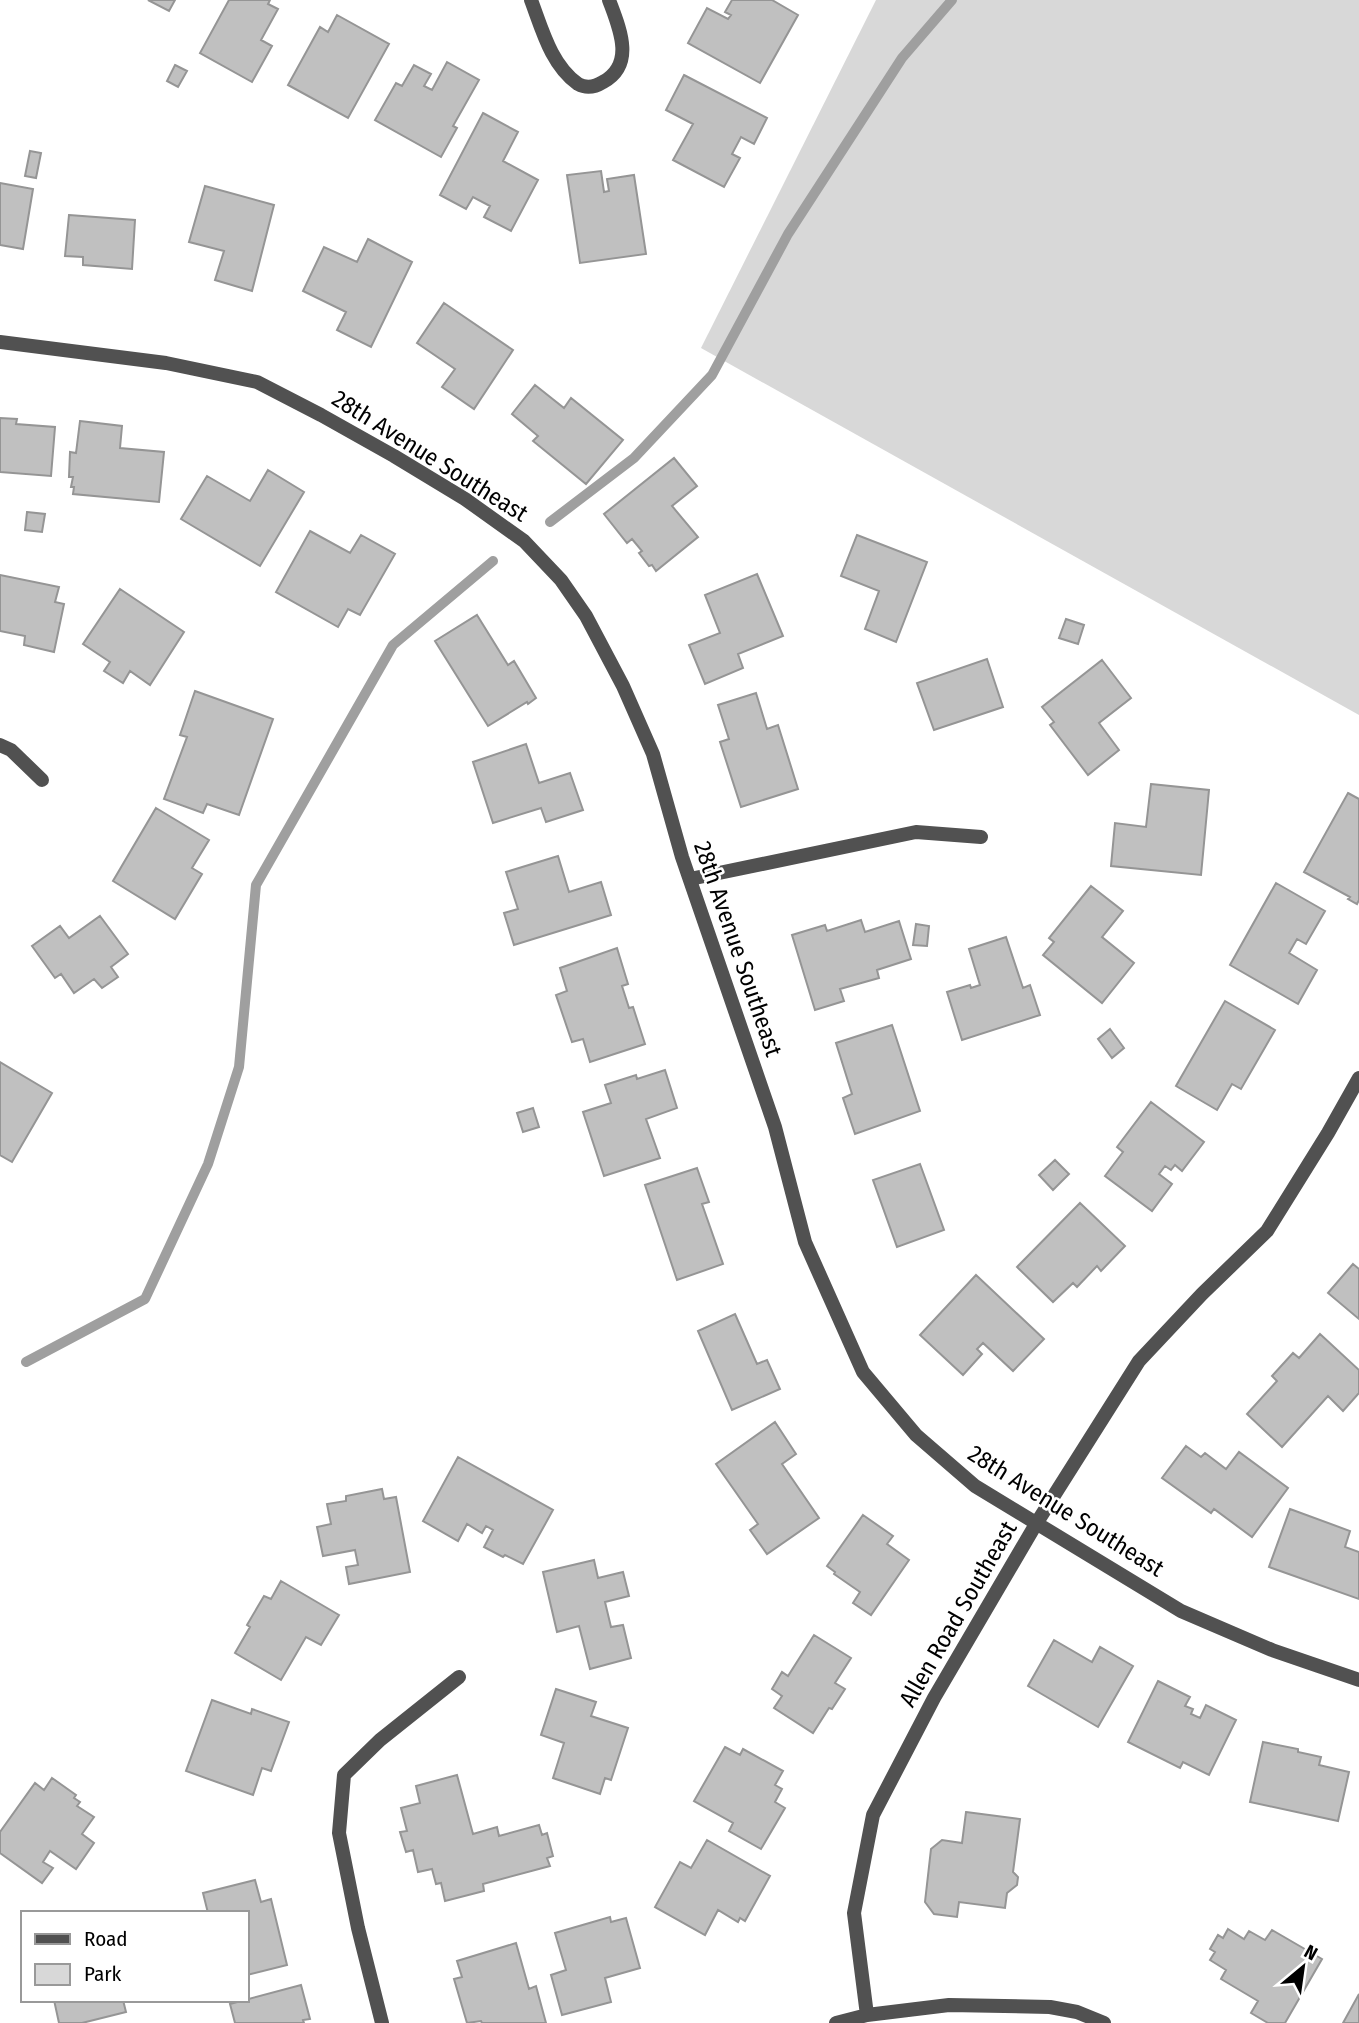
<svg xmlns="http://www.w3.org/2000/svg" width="1359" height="2023" viewBox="0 0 1359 2023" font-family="'Fira Sans Condensed',sans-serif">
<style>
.green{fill:#d8d8d8}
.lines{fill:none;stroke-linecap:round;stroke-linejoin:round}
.stream{stroke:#9f9f9f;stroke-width:10}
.building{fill:#c0c0c0;stroke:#959595;stroke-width:2}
.street{stroke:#515151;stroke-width:14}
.labels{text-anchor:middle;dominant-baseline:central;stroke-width:5;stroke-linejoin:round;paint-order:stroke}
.street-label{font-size:24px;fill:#000;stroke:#fff}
</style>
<rect width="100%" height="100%" fill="#fff"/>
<path class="green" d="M876,0H1359V715L701,348Z"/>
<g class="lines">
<path class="stream" d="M550,522L634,458L712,375L788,234L902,58L952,0
M26,1362L145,1299L208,1164L239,1067L256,885L393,645L493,561"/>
</g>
<path class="building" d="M148,0H175L169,11Z
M229,0H270L268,4L278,9L261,40L272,46L252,82L200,53Z
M732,0H772L798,15L760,83L688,43L707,8L728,19L731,15L725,12Z
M337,15L389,44L348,118L288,85L320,27L328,32Z
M447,62L479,80L453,126L457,128L441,157L375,120L396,83L402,86L414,65L431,74L424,86L432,90Z
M175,65L187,71L178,87L167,81Z
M684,75L767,118L754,144L741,137L732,154L740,158L724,187L673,160L693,124L666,110Z
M483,113L518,132L503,161L538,180L511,231L484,217L490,206L473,197L466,209L440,195Z
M30,151L41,153L36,178L25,176Z
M601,171L604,192L609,191L607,179L634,175L646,254L580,263L567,175Z
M0,183L33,189L23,249L0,245Z
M205,186L274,205L252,291L215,280L224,251L189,242Z
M69,215L135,220L132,269L83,265V257L65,256Z
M368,239L412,262L371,347L337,330L346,312L303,291L324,247L357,262Z
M444,303L513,350L474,409L442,387L455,369L417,343Z
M535,385L564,408L571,398L623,440L586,484L533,441L538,436L512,414Z
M0,418L17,419L16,424L55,427L51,476L0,472Z
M80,421L122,426L120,448L164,452L159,502L73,494L74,487H71L73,477H69L70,452L76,453Z
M674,458L697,486L672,506L698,537L656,571L652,565L649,566L639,553L642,551L632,539L627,543L604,514Z
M268,470L304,492L260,566L181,519L207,476L250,501Z
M27,512L45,514L42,532L25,530Z
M310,531L350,553L361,535L395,554L360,615L348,609L338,627L276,592Z
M857,535L927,562L896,642L865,629L879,591L841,576Z
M757,574L783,636L738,654L743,668L705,684L689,645L720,633L705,595Z
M0,575L59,587L55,602L64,604L54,652L24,645L25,636L0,631Z
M120,589L184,632L150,685L130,671L123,683L104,671L110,662L83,644Z
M477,615L508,665L514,661L536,698L528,704L527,702L488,726L435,641Z
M1066,619L1084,625L1078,644L1059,638Z
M987,659L1003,707L934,730L917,683Z
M1102,660L1131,698L1099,723L1119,750L1088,775L1050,725L1054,722L1042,707Z
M195,691L273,719L239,815L207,804L203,813L164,799L187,737L180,735Z
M756,693L767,729L778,725L798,789L741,807L720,742L729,739L718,705Z
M526,744L539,783L570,773L583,810L546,822L541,808L493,823L473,762Z
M1151,784L1209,790L1201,875L1111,866L1115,823L1146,827Z
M1348,793L1359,799V900L1357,904L1348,899L1350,897L1304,872Z
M156,808L209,840L192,868L202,874L175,919L113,881Z
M558,856L569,892L601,882L611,915L514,945L504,913L518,909L506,872Z
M1276,883L1325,911L1306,944L1297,939L1289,953L1317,970L1298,1004L1230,965Z
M1091,886L1123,911L1102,937L1134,963L1102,1003L1043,955L1054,942L1049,938Z
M100,916L128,954L111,967L118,977L102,988L94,979L74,993L61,974L55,978L32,946L60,926L69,938Z
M861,920L865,932L899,921L911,959L877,970L879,978L840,989L844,1001L815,1010L792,935L825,925L827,931Z
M916,924L929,926L927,946L913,945Z
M1006,937L1023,988L1030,985L1040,1015L962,1040L947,992L970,985L971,988L980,985L969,949Z
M617,948L628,984L622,986L629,1008L633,1007L645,1044L590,1062L583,1039L572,1042L556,995L567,991L560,968Z
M1225,1001L1275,1030L1241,1089L1232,1084L1217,1110L1176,1086Z
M892,1025L920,1111L855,1134L843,1098L852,1094L836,1043Z
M1110,1029L1124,1048L1112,1058L1098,1039Z
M0,1062L52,1093L12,1162L0,1155Z
M665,1070L677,1108L646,1119L660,1158L604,1176L583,1112L611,1103L605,1085L636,1075L637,1079Z
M1151,1102L1204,1142L1182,1171L1175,1165L1171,1170L1165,1166L1159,1174L1172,1184L1152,1211L1105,1176L1123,1152L1117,1147Z
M533,1108L539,1127L523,1132L517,1113Z
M1055,1160L1069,1174L1053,1190L1039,1175Z
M920,1164L944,1230L897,1247L873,1180Z
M697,1168L709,1202L702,1204L723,1264L677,1280L645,1185Z
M1080,1203L1125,1246L1101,1271L1097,1266L1077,1287L1073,1283L1053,1302L1017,1267Z
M1353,1264L1359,1269V1319L1328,1293Z
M976,1275L1044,1339L1013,1371L983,1343L977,1349L982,1354L963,1375L920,1335Z
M735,1314L757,1364L767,1360L780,1389L732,1410L698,1331Z
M1320,1334L1359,1370V1393L1343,1411L1328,1396L1282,1447L1247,1414L1277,1381L1272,1376L1293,1353L1299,1358Z
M775,1422L796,1454L782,1464L819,1518L767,1554L750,1530L758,1524L716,1464Z
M1186,1446L1201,1457L1205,1453L1226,1469L1239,1452L1288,1488L1252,1537L1214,1509L1211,1513L1162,1478Z
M458,1457L553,1510L523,1564L505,1555L503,1557L484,1547L493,1530L486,1526L482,1533L467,1524L458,1541L423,1521Z
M382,1489L384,1499L396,1497L410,1572L349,1584L346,1567L358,1565L355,1550L323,1556L317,1527L331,1524L327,1504L346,1501V1496Z
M1290,1509L1350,1531L1345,1547L1359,1552V1599L1269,1567Z
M863,1515L893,1536L887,1544L909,1560L871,1615L853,1603L860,1592L834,1574L835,1572L827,1566Z
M594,1560L598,1578L623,1572L629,1596L605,1602L611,1627L623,1625L631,1658L590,1669L579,1626L557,1632L543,1572Z
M281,1581L339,1615L321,1645L306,1637L281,1680L235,1653L250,1627L247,1625L264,1596L271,1599Z
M814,1635L851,1658L835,1683L845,1689L832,1709L829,1708L813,1733L774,1708L782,1696L772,1689L782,1672L788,1676Z
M1054,1640L1092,1662L1100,1647L1133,1666L1098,1727L1028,1686Z
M1158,1681L1190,1697L1185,1706L1193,1709L1191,1714L1200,1718L1206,1705L1236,1720L1209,1775L1183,1762L1180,1768L1128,1742Z
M556,1689L596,1702L591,1716L628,1728L611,1780L605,1778L600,1794L553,1778L564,1743L541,1735Z
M212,1700L251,1714L252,1709L289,1722L271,1771L262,1768L253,1795L186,1771Z
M1263,1742L1298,1749V1752L1321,1757L1319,1765L1349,1772L1338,1821L1250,1802Z
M725,1747L740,1755L743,1749L783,1771L775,1785L782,1789L775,1802L785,1808L761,1849L729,1831L733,1823L694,1801Z
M457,1775L473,1834L497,1827L499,1836L539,1825L542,1835L547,1833L553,1856L547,1858L550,1866L483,1884L484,1891L445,1901L441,1883L436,1884L432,1869L418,1872L413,1850L406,1852L400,1832L407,1831L401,1808L420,1803L416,1786Z
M52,1778L76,1795L74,1798L80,1802L77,1806L94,1817L82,1834L94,1843L76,1869L50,1851L43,1862L53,1868L42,1883L0,1853V1832L35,1783L44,1790Z
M966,1812L1020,1819L1013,1872L1018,1877L1017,1885L1007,1893L1005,1908L959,1902L957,1917L934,1914L925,1902L931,1849L942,1840L962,1843Z
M707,1840L770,1876L745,1921L740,1918L738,1922L718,1910L705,1935L655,1907L680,1862L691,1868Z
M255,1880L261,1902L271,1899L287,1965L247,1975V1913H208L203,1893Z
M610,1917L611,1922L626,1918L640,1968L605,1978L611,2002L562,2015L551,1975L566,1970L555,1933Z
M1228,1929L1244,1939L1249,1931L1265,1940L1272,1930L1322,1959L1285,2023H1268L1251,2013L1258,2001L1221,1979L1226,1970L1210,1960L1215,1952L1210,1949L1218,1935L1223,1938Z
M516,1943L529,1989L536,1986L546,2023H482L481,2021L467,2023L454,1979L462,1977L457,1961Z
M301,1985L310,2019L303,2020L304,2023H235L230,2004Z
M1359,1994V2023H1343Z
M54,2000H123L126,2012L82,2023H59Z"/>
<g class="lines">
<path class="street" d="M531,0C542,29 551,65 578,84C587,89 595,87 603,82C636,64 619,27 609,0
M0,342L166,363L257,382L321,415L394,456L465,499L524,541L561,580L586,616L623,686L653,754L682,857L775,1127L805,1242L863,1372L916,1435L975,1486L1181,1611L1272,1650L1359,1680
M0,745L11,750L42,780
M690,879L916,832L981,837
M867,2015L854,1913L873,1815L934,1698L1036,1524L1139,1361L1202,1294L1267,1231L1328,1133L1359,1078
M382,2023L358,1928L339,1833L344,1775L380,1740L459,1677
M836,2023L867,2015L949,2005L1050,2007L1077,2012L1104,2023"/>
</g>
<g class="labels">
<g class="street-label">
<text transform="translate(430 456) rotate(32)">28th Avenue Southeast</text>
<text transform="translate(738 949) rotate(71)">28th Avenue Southeast</text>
<text transform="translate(1066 1511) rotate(32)">28th Avenue Southeast</text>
<text transform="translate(958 1614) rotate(-60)">Allen Road Southeast</text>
</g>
</g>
<rect x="21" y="1911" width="228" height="91" fill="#ffffff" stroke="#999999" stroke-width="2"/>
<rect x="35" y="1934" width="35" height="10" fill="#515151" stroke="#999999" stroke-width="2"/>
<text x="84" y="1946" font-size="21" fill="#000000">Road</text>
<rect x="35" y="1964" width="35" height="21" fill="#d8d8d8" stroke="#999999" stroke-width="2"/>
<text x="84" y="1981" font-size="21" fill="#000000">Park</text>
<g transform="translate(1303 1967) rotate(29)" stroke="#ffffff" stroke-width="5" paint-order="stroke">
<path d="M0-5L12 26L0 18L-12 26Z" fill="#000000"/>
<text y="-10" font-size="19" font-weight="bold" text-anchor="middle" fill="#000000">N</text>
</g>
</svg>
